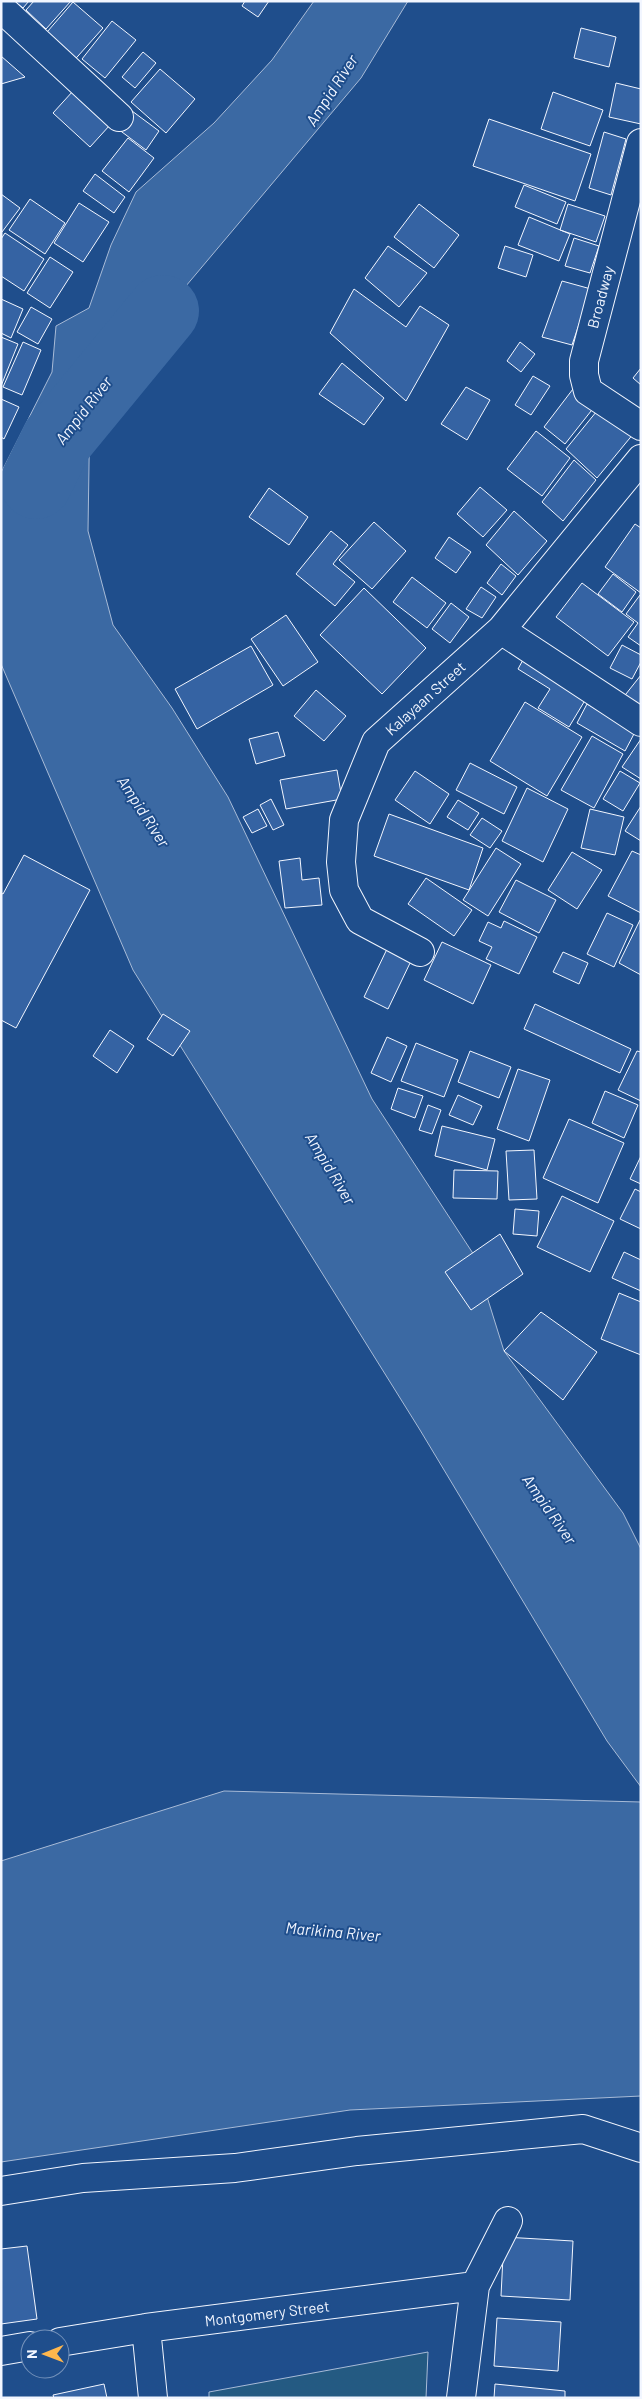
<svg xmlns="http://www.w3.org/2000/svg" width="642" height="2399" viewBox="0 0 642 2399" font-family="Barlow,sans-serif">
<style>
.green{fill:#245a82;stroke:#a8bbd7}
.water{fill:#3b69a3;stroke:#a8bbd7}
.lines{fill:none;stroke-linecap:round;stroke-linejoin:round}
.river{stroke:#3b69a3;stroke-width:72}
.building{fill:#3563a3;stroke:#f2f6ff}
.minor-casing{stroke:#f2f6ff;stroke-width:30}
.minor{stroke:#1f4e8c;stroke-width:28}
.labels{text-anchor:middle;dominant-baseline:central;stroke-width:4;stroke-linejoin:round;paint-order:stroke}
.street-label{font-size:15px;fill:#f2f6ff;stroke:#1f4e8c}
.water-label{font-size:16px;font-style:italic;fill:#f2f6ff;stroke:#1f4e8c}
</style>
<rect width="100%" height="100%" fill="#1f4e8c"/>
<path class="green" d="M428,2352L426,2398H209V2392Z"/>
<path class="water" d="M314,1H408L361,78L90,400L88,531L113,625L172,708L228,797L372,1099L474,1255L504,1351L623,1513L641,1549V1787L607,1741L420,1430L133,970L1,664V473L52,372L56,326L89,308L111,245L136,192L214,123L272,60Z
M224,1791L641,1802V2096L350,2110L1,2162V1861Z"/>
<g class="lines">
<path class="river" d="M36,483L57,440L163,311"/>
</g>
<path class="building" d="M14,1H29L23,8Z
M34,1H71L46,29L26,10Z
M245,1H269L258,17L242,6Z
M73,2L103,28L70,65L41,39Z
M112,21L136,40L105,78L82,59Z
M581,28L616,37L609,67L574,58Z
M143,52L156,63L135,88L122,77Z
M1,56L25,77L1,84Z
M160,69L195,99L166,133L131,102Z
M616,83L641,89V124L609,117Z
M73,91L110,125L90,147L53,113Z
M553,92L603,110L590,146L541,129Z
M128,108L159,131L146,150L114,126Z
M489,119L591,154L575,201L473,166Z
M604,132L626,139L611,195L589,188Z
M128,138L154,158L129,192L102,171Z
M95,174L125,197L114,213L83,191Z
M524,185L566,202L557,224L515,207Z
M1,194L20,208L2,232H1Z
M30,199L65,223L45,254L9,230Z
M79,203L109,222L83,262L54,243Z
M419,204L459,235L434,268L394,237Z
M568,204L605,216L596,242L560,230Z
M529,217L570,234L559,261L518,245Z
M5,233L44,259L24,291L1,276V239Z
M574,238L599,246L590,273L565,266Z
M388,246L427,273L399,307L365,278Z
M505,246L533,255L526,277L498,268Z
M50,257L73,272L50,308L27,293Z
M562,281L591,289L572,345L542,337Z
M354,289L406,327L420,306L449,325L406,401L330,333Z
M1,299L23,309L11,338L1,333Z
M31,307L52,319L38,344L17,332Z
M1,337L18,344L1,386Z
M23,342L41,350L22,395L3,387Z
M520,342L535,354L521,372L507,361Z
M342,363L384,398L364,425L319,394Z
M641,368V385L633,378Z
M533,376L550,386L531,415L515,405Z
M466,387L490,400L467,440L441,424Z
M573,389L595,406L565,444L544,427Z
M1,399L19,407L4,439L1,437Z
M601,406L634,433L597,478L566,449Z
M536,431L570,458L542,496L507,469Z
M574,460L596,480L563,521L542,502Z
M480,487L507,510L483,537L457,514Z
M269,488L308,517L289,545L249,517Z
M514,511L547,541L518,575L486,545Z
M374,522L406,551L372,589L339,560Z
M635,524L641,528V593L605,567Z
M331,531L348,545L333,564L355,582L335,606L296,574Z
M449,537L471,552L456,573L435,558Z
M501,564L516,576L502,595L487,583Z
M613,574L636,592L622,612L598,594Z
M412,577L446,603L427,628L393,602Z
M582,583L634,622L608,656L556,617Z
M481,587L496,597L482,618L466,609Z
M364,588L426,648L382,694L320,635Z
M640,595H641V646L628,637L638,623L626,614Z
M451,603L469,617L450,643L432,629Z
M286,615L318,662L283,686L251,639Z
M622,645L641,655V662L632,679L610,668Z
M251,646L273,685L197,729L175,689Z
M524,658L587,697L569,727L538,708L550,689L518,669Z
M641,675V713L622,699Z
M316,690L346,716L324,741L294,716Z
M525,702L582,737L547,796L490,761Z
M587,704L635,732L625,751L577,723Z
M278,732L285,756L256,764L249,739Z
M592,736L623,754L594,808L561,790Z
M641,739V779L622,767Z
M470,763L517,787L504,814L456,790Z
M337,770L342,799L286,809L280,780Z
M415,771L449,794L430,824L395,800Z
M620,771L640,783L623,811L603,799Z
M527,788L568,809L543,862L502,841Z
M271,799L284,825L273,830L260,805Z
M458,800L479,813L468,830L447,817Z
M641,806V841L625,831Z
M258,809L267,826L252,833L243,817Z
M590,809L624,817L615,855L581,848Z
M389,814L483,848L469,890L374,856Z
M482,818L502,831L490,848L470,835Z
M496,848L521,864L488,916L463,900Z
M632,851L641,855V913L608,896Z
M572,852L602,870L577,909L548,890Z
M24,855L90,890L16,1028L1,1020V893L3,894Z
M300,858L302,880L319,878L322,905L285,908L279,861Z
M426,878L472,910L454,936L408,904Z
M516,880L556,900L539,933L499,912Z
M607,913L633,925L614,967L587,954Z
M640,920L641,921V975L619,963Z
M504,921L537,937L519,974L486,959L492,947L479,941L488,922L501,928Z
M442,942L491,965L473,1004L424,980Z
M387,949L411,961L388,1009L364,997Z
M563,952L588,963L579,984L553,972Z
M535,1004L631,1049L620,1073L524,1029Z
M163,1014L190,1031L173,1056L147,1039Z
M110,1030L134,1046L117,1073L93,1056Z
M387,1037L407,1046L391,1082L371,1073Z
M416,1043L458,1060L444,1097L401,1081Z
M470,1051L511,1067L499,1098L458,1082Z
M637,1051L641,1052V1101L618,1090Z
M518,1069L550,1080L529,1141L497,1129Z
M398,1088L423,1096L415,1118L391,1109Z
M605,1091L638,1105L624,1138L592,1123Z
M458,1095L482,1106L473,1125L449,1115Z
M428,1105L441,1110L432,1134L419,1130Z
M569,1119L624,1143L598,1203L543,1178Z
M442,1126L495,1139L487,1170L435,1156Z
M534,1150L537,1199L509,1200L506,1151Z
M641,1156V1184L630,1179Z
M454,1170L498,1171L497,1199L453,1198Z
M635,1189L641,1192V1229L620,1219Z
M562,1196L614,1221L590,1272L537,1247Z
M515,1209L539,1211L537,1236L513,1234Z
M500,1234L523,1274L471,1310L445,1272Z
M624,1252L641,1260V1291L612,1278Z
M619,1293L641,1302V1355L601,1339Z
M541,1312L597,1352L563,1400L504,1351Z
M504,2237L573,2241L570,2300L501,2296Z
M27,2246L37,2319L1,2324V2249Z
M497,2318L561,2322L558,2371L494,2366Z
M104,2384L107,2398H54L53,2395Z
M495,2384L565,2391V2398H494Z"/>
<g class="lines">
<g class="minor-casing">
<path id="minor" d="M1,8L119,117
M641,143L584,361V375L588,391L641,426
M501,630L641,722
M420,952L360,920L344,890L341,862L344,820L376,742L501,630L641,459
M1,2191L83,2178L235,2168L357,2151L583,2129L641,2148
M146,2328L153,2398
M60,2342L146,2328L475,2286
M1,2351L30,2346
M461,2398L475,2286L508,2221"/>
</g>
<use href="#minor" class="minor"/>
</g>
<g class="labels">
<g class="street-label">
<text transform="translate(600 297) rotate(-75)">Broadway</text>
<text transform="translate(425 698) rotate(-42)">Kalayaan Street</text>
<text transform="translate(267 2313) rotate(-7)">Montgomery Street</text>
</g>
<g class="water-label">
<text transform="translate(331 90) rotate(-57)">Ampid River</text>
<text transform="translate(83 410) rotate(-52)">Ampid River</text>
<text transform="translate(144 811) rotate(57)">Ampid River</text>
<text transform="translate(331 1168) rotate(59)">Ampid River</text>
<text transform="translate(550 1509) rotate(55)">Ampid River</text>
<text transform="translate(333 1931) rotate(5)">Marikina River</text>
</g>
</g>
<rect width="642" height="2399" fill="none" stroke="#f2f6ff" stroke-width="5"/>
<g transform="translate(45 2354) rotate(269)"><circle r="24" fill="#1f4e8c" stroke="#7391ba"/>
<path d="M0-4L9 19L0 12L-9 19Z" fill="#ffb74d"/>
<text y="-8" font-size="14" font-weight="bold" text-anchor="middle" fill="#f2f6ff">N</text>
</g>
</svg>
